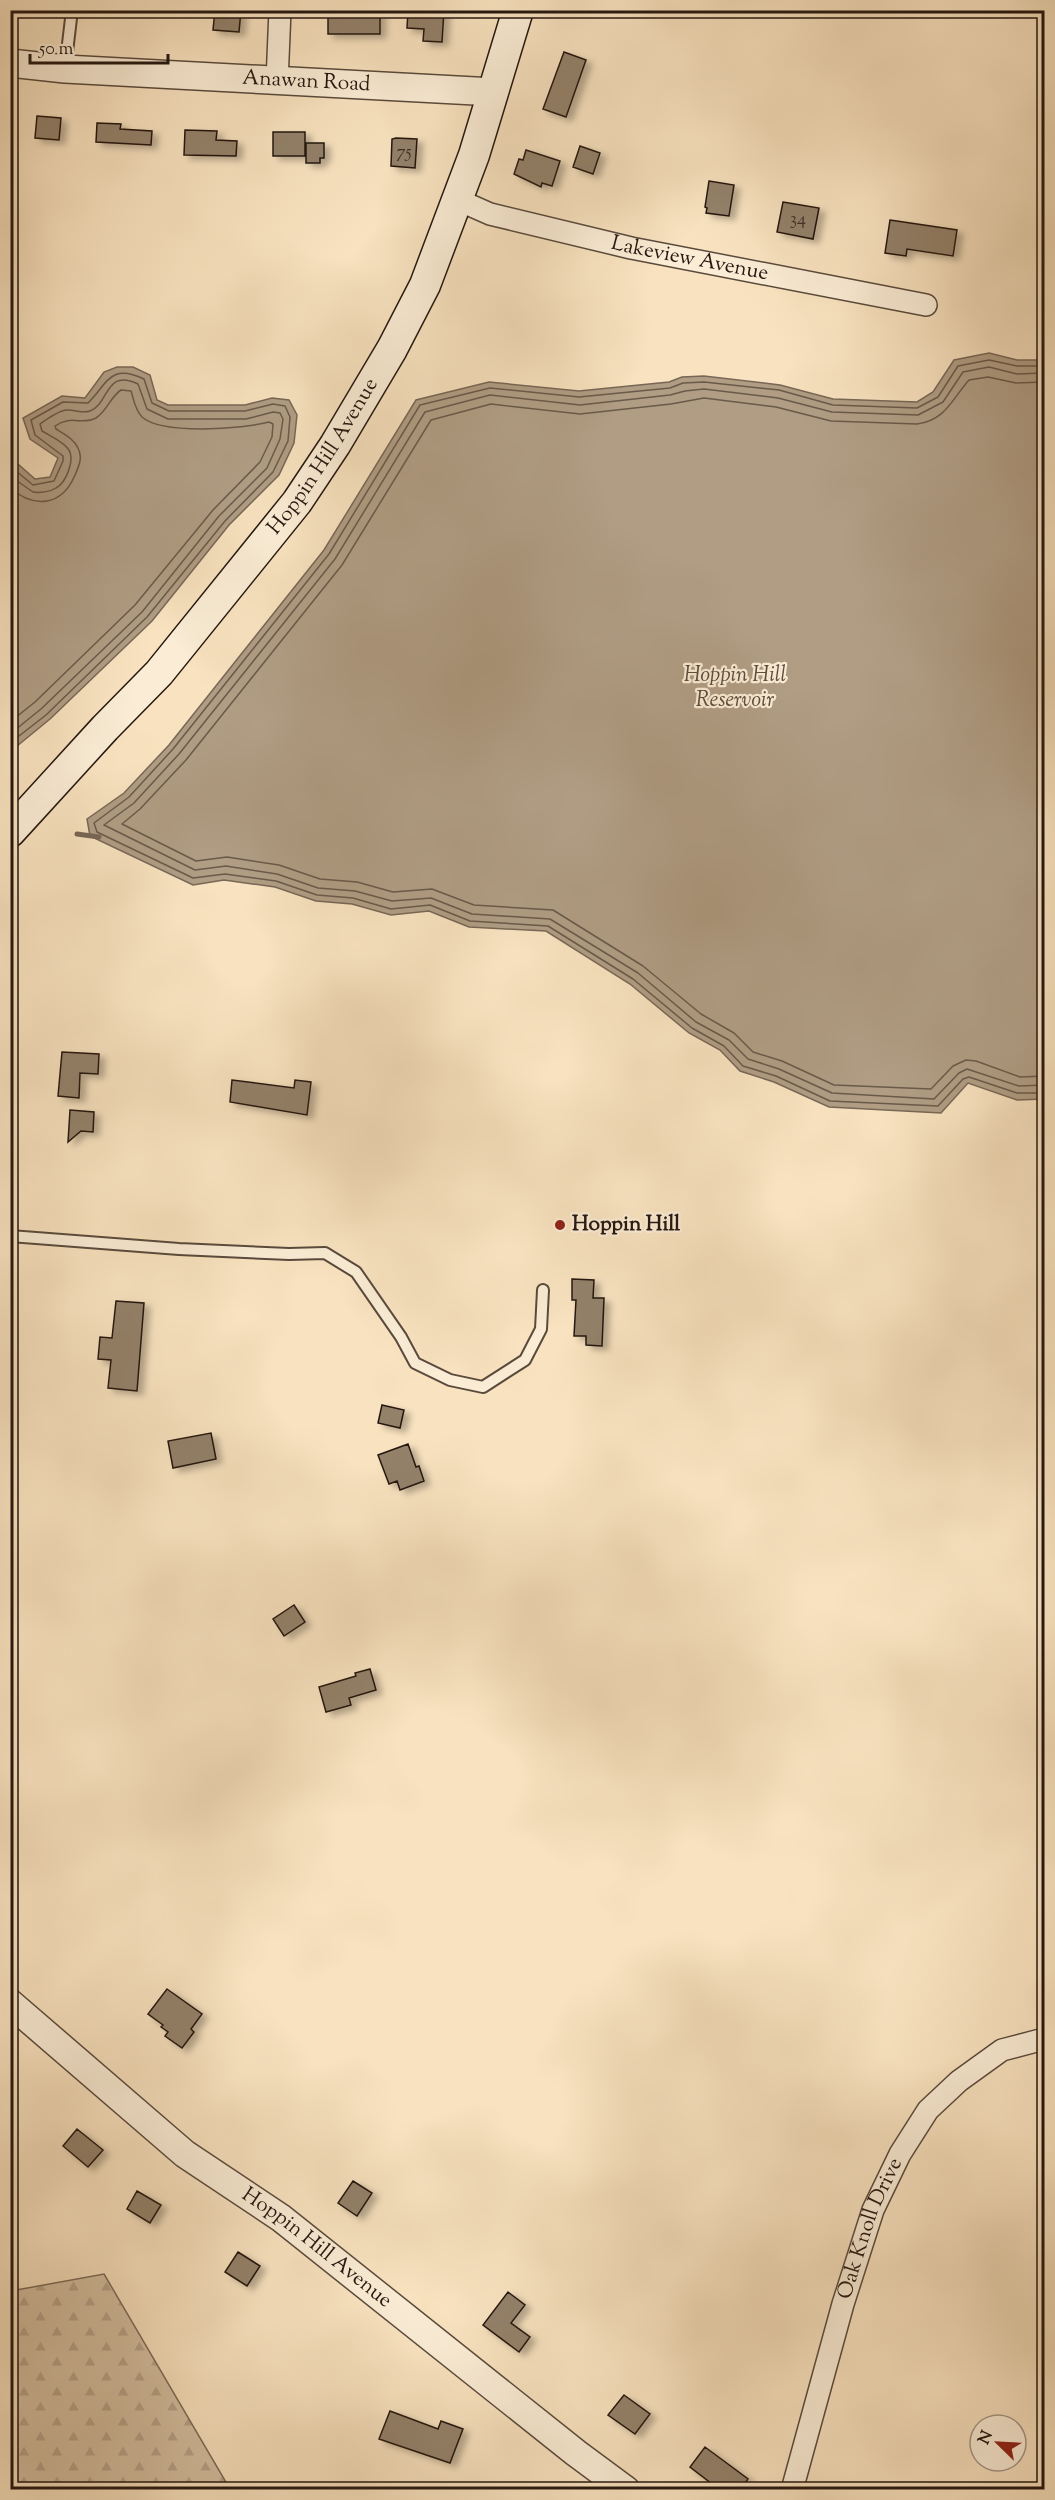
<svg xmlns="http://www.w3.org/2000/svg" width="1055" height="2500" viewBox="0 0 1055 2500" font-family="'Sorts Mill Goudy',serif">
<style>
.forest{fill:url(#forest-firs);stroke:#7c6b58;stroke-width:1.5}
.water{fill:#b09d84;stroke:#786756;stroke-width:1.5}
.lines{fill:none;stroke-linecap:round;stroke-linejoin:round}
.shore{stroke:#6a5a4a;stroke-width:1.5}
.stream{stroke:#786756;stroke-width:5}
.building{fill:#93816b;stroke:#251710;stroke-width:1.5;filter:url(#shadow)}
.service-casing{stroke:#5a4a3c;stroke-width:14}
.minor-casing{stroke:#5a4a3c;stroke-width:24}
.tertiary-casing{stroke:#5a4a3c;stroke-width:30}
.secondary-casing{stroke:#251710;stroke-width:33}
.service{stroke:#faecd5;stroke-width:10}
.minor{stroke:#faecd5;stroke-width:21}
.tertiary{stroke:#faecd5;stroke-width:27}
.secondary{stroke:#faecd5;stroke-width:30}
.poi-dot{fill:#8f2418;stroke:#faecd5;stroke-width:2}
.labels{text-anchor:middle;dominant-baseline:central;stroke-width:4.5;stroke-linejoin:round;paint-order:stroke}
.number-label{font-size:18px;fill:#403227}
.street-label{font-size:21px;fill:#251710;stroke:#faecd5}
.poi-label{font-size:21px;font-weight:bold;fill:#251710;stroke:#faecd5;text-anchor:start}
.water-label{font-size:22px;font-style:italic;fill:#5d4d3e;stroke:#faecd5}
</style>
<defs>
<pattern id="forest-firs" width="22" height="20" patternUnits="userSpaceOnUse" patternTransform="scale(1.5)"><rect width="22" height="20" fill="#d4bfa1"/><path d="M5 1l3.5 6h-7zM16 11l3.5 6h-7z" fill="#b6a38a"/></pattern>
<filter id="shadow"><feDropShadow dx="6" dy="4" stdDeviation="3" flood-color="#0004"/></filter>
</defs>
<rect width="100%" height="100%" fill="#f8e2bf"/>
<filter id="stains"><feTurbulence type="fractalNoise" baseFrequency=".00333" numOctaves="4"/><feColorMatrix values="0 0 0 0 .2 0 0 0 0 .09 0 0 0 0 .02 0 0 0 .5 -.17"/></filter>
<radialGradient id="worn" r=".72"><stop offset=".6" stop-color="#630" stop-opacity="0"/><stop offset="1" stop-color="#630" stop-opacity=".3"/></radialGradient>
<path class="forest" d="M104,2274L230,2489H11V2291Z"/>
<path class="water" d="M989,353L1017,360H1044V1099L1017,1100L968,1083L941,1113L829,1107L774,1082L740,1071L720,1050L689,1033L630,984L546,931L469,927L429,911L391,915L352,904L316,901L275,887L224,880L193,885L90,836L87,819L124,793L169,745L324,550L416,400L489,382L579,391L669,382L682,377L704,376L780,385L833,399L917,402L933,392L954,360Z
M117,367H133L150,375L157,400L168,405H245L272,398L289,400L297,415L294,443L279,475L229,525L152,621L50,719L11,751V458L35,479L50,477L58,458L30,439L23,418L62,396L85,398L104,372Z"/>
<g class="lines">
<path class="shore" d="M1044,366H1017L989,360L958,366L938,397L917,408L833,405L779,390L704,382L683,383L670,388L579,397L490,388L420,405L329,554L173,749L129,797L94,823L97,832L193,878L225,874L276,881L317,895L353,898L391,909L430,905L470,921L548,926L633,979L692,1028L724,1046L743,1066L776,1076L830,1101L938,1106L963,1079L969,1077L1017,1093H1044
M1044,373L1017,374L989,367L963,372L943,402L918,415L832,412L778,398L704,389L685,391L670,395L580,405L490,395L425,412L335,559L179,754L134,803L104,825L195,870L226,866L277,874L318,888L355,891L392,901L431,898L472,914L550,919L638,973L696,1022L729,1040L748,1059L779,1069L832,1093L934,1099L959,1073L967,1069L1019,1086L1044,1085
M1044,382L1016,383L988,377L969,380C952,399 946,420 917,424L831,421L776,407L704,398L671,404L580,414L491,404L431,420L342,565L186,760L140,809L122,824L196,861L227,857L279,865L320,879L357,882L393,892L432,889L474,905L553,910L643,966L701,1014L734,1033L753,1052L782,1061L834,1085L931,1089L953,1066L966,1060L976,1061L1020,1077L1044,1076
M10,466L33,485L54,481L63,461V456L35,435L31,420L63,402L88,403C108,383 110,363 144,379L152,403L169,411H245L273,404L285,406L290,417L288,441L273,472L225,521L147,617L46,715L10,743
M10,476L33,492C40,493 50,492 56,488C66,483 75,460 69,450C64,442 50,436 42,431L40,424C47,419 58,411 66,410C74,409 82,414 90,411C110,403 105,368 138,384L147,409L168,419H246L273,412L280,413L283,419L280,439L267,468L219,516L142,612L41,709L10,734
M10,488C35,509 62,506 75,475C79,466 83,457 78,448C74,439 64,434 56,429L55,426C72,414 81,426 96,418C107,411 111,396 121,390L131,391C134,400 135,410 142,417C162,435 243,429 269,422L273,424L272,437L260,462L213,510L135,605L35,702L10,722"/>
<path class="stream" d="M77,834L99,837"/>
</g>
<path class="building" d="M215,10H241L239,32L213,30Z
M328,10H380V34H328Z
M428,10H444L442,42L423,41L424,29L407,28L408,11Z
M564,52L586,60L566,117L543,109Z
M37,116L61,118L59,140L35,138Z
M97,123L121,124L120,129L152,131L151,145L96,142Z
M185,130L217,131L216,140L237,141L236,156L184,155Z
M273,132H305V156H273Z
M396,138L417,139L415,168L391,166L392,139Z
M306,143H324V158H320V163H306Z
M580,146L600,153L593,174L573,167Z
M526,150L560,161L552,186L542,183L541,187L514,174L519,159L523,160Z
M709,181L734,185L729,216L706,213L707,208L705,207Z
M783,202L819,208L813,239L777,232Z
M890,220L957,230L953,256L907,249L906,256L885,253Z
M62,1052L99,1054L98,1074L80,1073L79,1098L58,1096Z
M232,1080L294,1088L295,1080L311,1082L307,1115L230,1102Z
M70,1110L94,1112L93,1132L81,1131L68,1142Z
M572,1279L594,1280L593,1298H604L602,1346L586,1345V1336H574L576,1300H572Z
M116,1301L144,1303L137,1391L108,1388L111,1360L98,1359L100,1337L112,1338Z
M382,1405L404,1410L400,1428L378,1423Z
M211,1433L216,1459L173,1468L168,1441Z
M408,1444L416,1467L419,1466L424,1481L400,1490L397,1481L389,1484L378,1455Z
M294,1605L305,1622L284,1636L273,1619Z
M370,1669L376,1690L349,1698L351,1705L326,1712L319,1687L356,1676L355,1673Z
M167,1989L202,2014L191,2029L194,2032L182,2048L165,2036L168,2032L161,2027L163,2025L148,2014Z
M77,2129L103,2150L88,2167L63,2146Z
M353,2181L372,2193L357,2216L338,2203Z
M137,2191L161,2205L150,2223L127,2209Z
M238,2252L260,2266L247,2286L225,2272Z
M508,2292L525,2305L511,2323L530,2337L519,2352L483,2325Z
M624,2395L650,2414L635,2434L608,2415Z
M390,2411L438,2429L441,2421L463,2429L450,2463L379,2439Z
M705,2447L748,2479L740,2490H720L690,2467Z"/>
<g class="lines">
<g class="service-casing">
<path id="service" d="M65,69L72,10
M10,1236L179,1249L289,1254L325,1253L356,1272L401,1337L415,1363L450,1380L483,1387L525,1360L541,1329L543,1290"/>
</g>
<g class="minor-casing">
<g id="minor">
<path d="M277,82L280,10"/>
<path id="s1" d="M456,199L490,214L631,248L926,305"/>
<path id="s2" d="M792,2490L843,2304L873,2210L900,2154L928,2110L959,2081L1002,2050L1044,2039"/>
</g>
</g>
<g class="tertiary-casing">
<g id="tertiary">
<path id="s3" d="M10,63L65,69L494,92"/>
<path id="s4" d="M10,2003L185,2154L281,2218L576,2453L626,2490"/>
</g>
</g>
<g class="secondary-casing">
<g id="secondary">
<path id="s5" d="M10,832L105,728L159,673L297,502L335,445L392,349L425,285L474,155L518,10"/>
</g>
</g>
<use href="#service" class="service"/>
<use href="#minor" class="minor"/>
<use href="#tertiary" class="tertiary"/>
<use href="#secondary" class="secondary"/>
</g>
<circle class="poi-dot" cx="560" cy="1225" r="6"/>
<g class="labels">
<g class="number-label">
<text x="404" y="153">75</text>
<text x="798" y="220">34</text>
</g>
<g class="street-label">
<text stroke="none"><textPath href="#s3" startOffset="297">Anawan Road</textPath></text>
<text stroke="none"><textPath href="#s1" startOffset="242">Lakeview Avenue</textPath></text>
<text stroke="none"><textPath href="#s5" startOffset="490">Hoppin Hill Avenue</textPath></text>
<text stroke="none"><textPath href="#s2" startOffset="273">Oak Knoll Drive</textPath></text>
<text stroke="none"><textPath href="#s4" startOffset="393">Hoppin Hill Avenue</textPath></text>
</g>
<g class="poi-label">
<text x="572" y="1225">Hoppin Hill</text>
</g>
<g class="water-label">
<text x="735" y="676">Hoppin Hill<tspan x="735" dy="25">Reservoir</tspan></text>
</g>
</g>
<rect width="1055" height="2500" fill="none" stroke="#f8e2bf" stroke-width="36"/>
<rect x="12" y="12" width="1031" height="2476" fill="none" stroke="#251710" stroke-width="3"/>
<rect x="18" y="18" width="1019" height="2464" fill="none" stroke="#251710" stroke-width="1.5"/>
<g transform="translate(998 2443) rotate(294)"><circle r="28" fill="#faecd5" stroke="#a59786" stroke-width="1.5"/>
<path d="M0-4.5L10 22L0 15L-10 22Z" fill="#8f2418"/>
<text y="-9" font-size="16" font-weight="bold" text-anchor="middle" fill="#251710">N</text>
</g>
<path d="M30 54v9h138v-9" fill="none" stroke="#251710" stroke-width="3"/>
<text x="39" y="54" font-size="18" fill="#251710" stroke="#faecd5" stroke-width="4.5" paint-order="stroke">50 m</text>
<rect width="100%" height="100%" filter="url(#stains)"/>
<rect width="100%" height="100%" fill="url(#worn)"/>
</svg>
